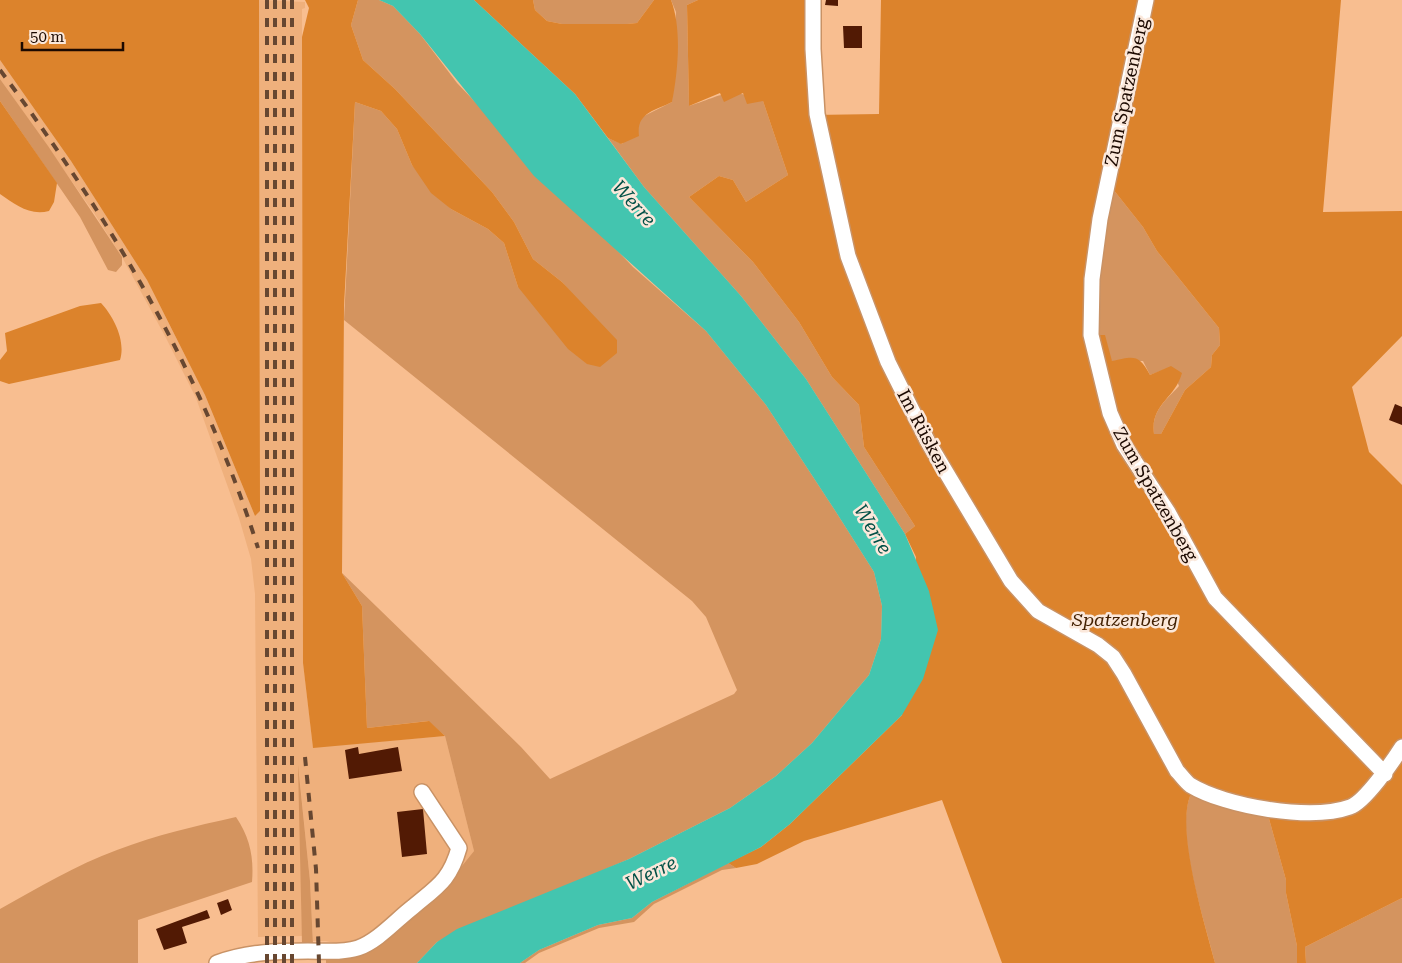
<svg xmlns="http://www.w3.org/2000/svg" width="1402" height="963" viewBox="0 0 1402 963" font-family="'Roboto Serif',serif">
<style>
.built{fill:#efb07c}
.green{fill:#d4945f}
.forest{fill:#dc832c;fill-rule:evenodd}
.water{fill:#43c5af}
.building{fill:#521a04}
.lines{fill:none;stroke-linecap:round;stroke-linejoin:round}
.minor-casing{stroke:#c99265;stroke-width:18}
.minor{stroke:#fff;stroke-width:15}
.rail{stroke:#674731;stroke-width:4;stroke-dasharray:9 9;stroke-linecap:butt}
.labels{text-anchor:middle;dominant-baseline:central;stroke-width:5;stroke-linejoin:round;paint-order:stroke}
.street-label{font-size:18px;fill:#1c0900;stroke:#fbe8db}
.park-label{font-size:18px;font-style:italic;fill:#421f00;stroke:#fbe8db}
.water-label{font-size:19px;font-style:italic;fill:#015046;stroke:#fbe8db}
</style>
<rect width="100%" height="100%" fill="#f8be90"/>
<path class="built" d="M259,0L305,2V8L302,9L303,663L313,747L445,736L474,851L449,882L366,951L326,941H313L310,881L299,773L302,936L258,937L255,594L251,559L239,518L196,398L166,338L122,257L94,213L0,79V60L71,161L147,280L205,395L255,516L260,511Z"/>
<path class="green" d="M358,0H379L393,6L420,34L457,83L633,267L706,331L766,405L836,512L874,572L882,606L881,639L869,675L812,743L776,776L730,808L629,859L437,942L417,963H326V957L342,956L449,882L474,851L445,736L428,721L367,728L362,606L342,573L521,747L550,779L734,694L737,690L706,617L692,601L344,320L355,102L381,111L397,129L412,165L451,209L488,229L504,243L518,287L585,309L562,282L533,259L514,222L492,192L395,89L363,60L351,25Z
M533,0H654L637,23L627,24H562L547,21L535,10Z
M671,0H698L687,5L689,106C722,96 728,86 763,101L788,175L746,202L733,180L719,176L689,197L753,262L799,322L832,377L859,405L864,447L915,526L905,534L806,379L741,296L644,187L608,138L622,144L642,117L672,102L676,12Z
M0,79L48,146L122,257V265L116,272L108,270L80,217L0,101Z
M1105,179L1143,227L1157,251L1219,328L1220,345L1212,355L1211,367L1185,390L1161,434H1154C1151,412 1164,402 1179,386L1171,367L1150,375L1143,361H1112L1087,335Z
M298,765L310,881L313,944H302Z
M1197,793L1268,815L1286,880V893L1297,946V963H1215C1205,922 1175,834 1190,796Z
M236,817C250,838 254,857 252,882L138,920V963H0V909C38,888 76,865 117,850C156,835 196,826 236,817Z
M728,863L736,868L722,870L654,904L634,922L599,928L539,953L525,963H520L539,950L598,925L632,918L652,902Z
M1402,898V963H1306L1305,947Z"/>
<path class="forest" d="M0,0H259L260,511L255,516L205,395L147,280L71,161L0,60Z
M305,0H358L351,25L363,60L395,89L492,192L514,222L533,259L562,282L617,340V353L600,367L587,364L568,349L518,287L504,243L488,229L451,209L431,193L412,165L397,129L381,111L355,102L344,306L342,573L362,606L367,728L429,721L445,736L313,748L303,663L302,37L309,8Z
M474,0H533L535,10L547,21L562,24H627L637,23L654,0H671C682,28 678,72 672,102C654,111 636,113 639,136L621,144L608,138L575,94Z
M698,0H810L813,115L879,114L881,0H1341L1323,212L1402,211V336L1352,387L1369,452L1402,485V898L1305,947L1306,963H1297V946L1286,893V880L1268,815L1197,793L1190,796C1176,832 1205,924 1215,963H1002L942,800L804,841L757,864L736,868L728,863L761,847L790,824L902,715L916,557L905,534L915,526L864,447L859,405L832,377L799,322L753,262L689,197L719,176L733,180L746,202L788,175L763,101L747,104L743,93L724,102L720,93L689,106L687,5ZM1105,179L1143,227L1157,251L1219,328L1220,345L1212,355L1211,367L1185,390L1161,434H1154C1150,404 1175,399 1182,373L1171,366L1150,375C1139,354 1134,356 1112,361L1105,335H1087Z
M0,101L57,183L54,202L49,211C29,216 15,204 0,194Z
M101,303C114,317 126,341 120,360L9,384L0,381V360L7,351L5,333L80,306Z"/>
<path class="water" d="M379,0H474L575,94L644,187L741,296L806,379L905,534L929,591L938,630L923,679L902,715L790,824L761,847L652,902L632,918L598,925L539,950L520,963H417L437,942L457,929L629,859L730,808L776,776L812,743L869,675L881,639L882,606L874,572L836,512L766,405L706,331L534,176L420,34L393,6Z"/>
<path class="building" d="M826,0H838V6L825,5Z
M843,26H862V48H844Z
M1395,404L1402,407V425L1389,420Z
M358,747L359,754L398,747L402,771L349,779L345,750Z
M423,809L427,854L402,857L397,812Z
M228,899L232,910L221,915L217,903Z
M207,910L210,918L182,927L187,943L164,950L156,929Z"/>
<g class="lines">
<g class="minor-casing">
<path id="minor" d="M813,0V49L817,114L848,256L888,362L928,442L1011,581L1038,611L1098,645L1113,657L1124,674L1177,771C1181,775 1185,781 1190,785C1226,807 1311,821 1350,807C1365,802 1393,761 1402,747
M1146,0L1100,219L1092,279L1091,335L1110,413L1124,445L1168,512L1215,598L1385,774
M217,963C247,952 277,951 308,951C323,951 343,953 358,948C378,941 396,920 413,907C438,886 450,880 459,848L422,792"/>
</g>
<use href="#minor" class="minor"/>
<path class="rail" d="M267,0V963
M275,0V963
M284,0V963
M292,0V963
M0,70C109,217 203,373 258,548
M305,757L316,869L319,963"/>
</g>
<g class="labels">
<g class="street-label">
<text transform="translate(1126 92) rotate(-78)">Zum Spatzenberg</text>
<text transform="translate(924 431) rotate(62)">Im Rüsken</text>
<text transform="translate(1156 494) rotate(60)">Zum Spatzenberg</text>
</g>
<g class="park-label">
<text x="1125" y="619">Spatzenberg</text>
</g>
<g class="water-label">
<text transform="translate(634 203) rotate(48)">Werre</text>
<text transform="translate(873 529) rotate(59)">Werre</text>
<text transform="translate(651 873) rotate(-26)">Werre</text>
</g>
</g>
<path d="M22 42v8h101v-8" fill="none" stroke="#1c0900" stroke-width="2.5"/>
<text x="30" y="42" font-size="15" fill="#1c0900" stroke="#fbe8db" stroke-width="4" paint-order="stroke">50 m</text>
</svg>
